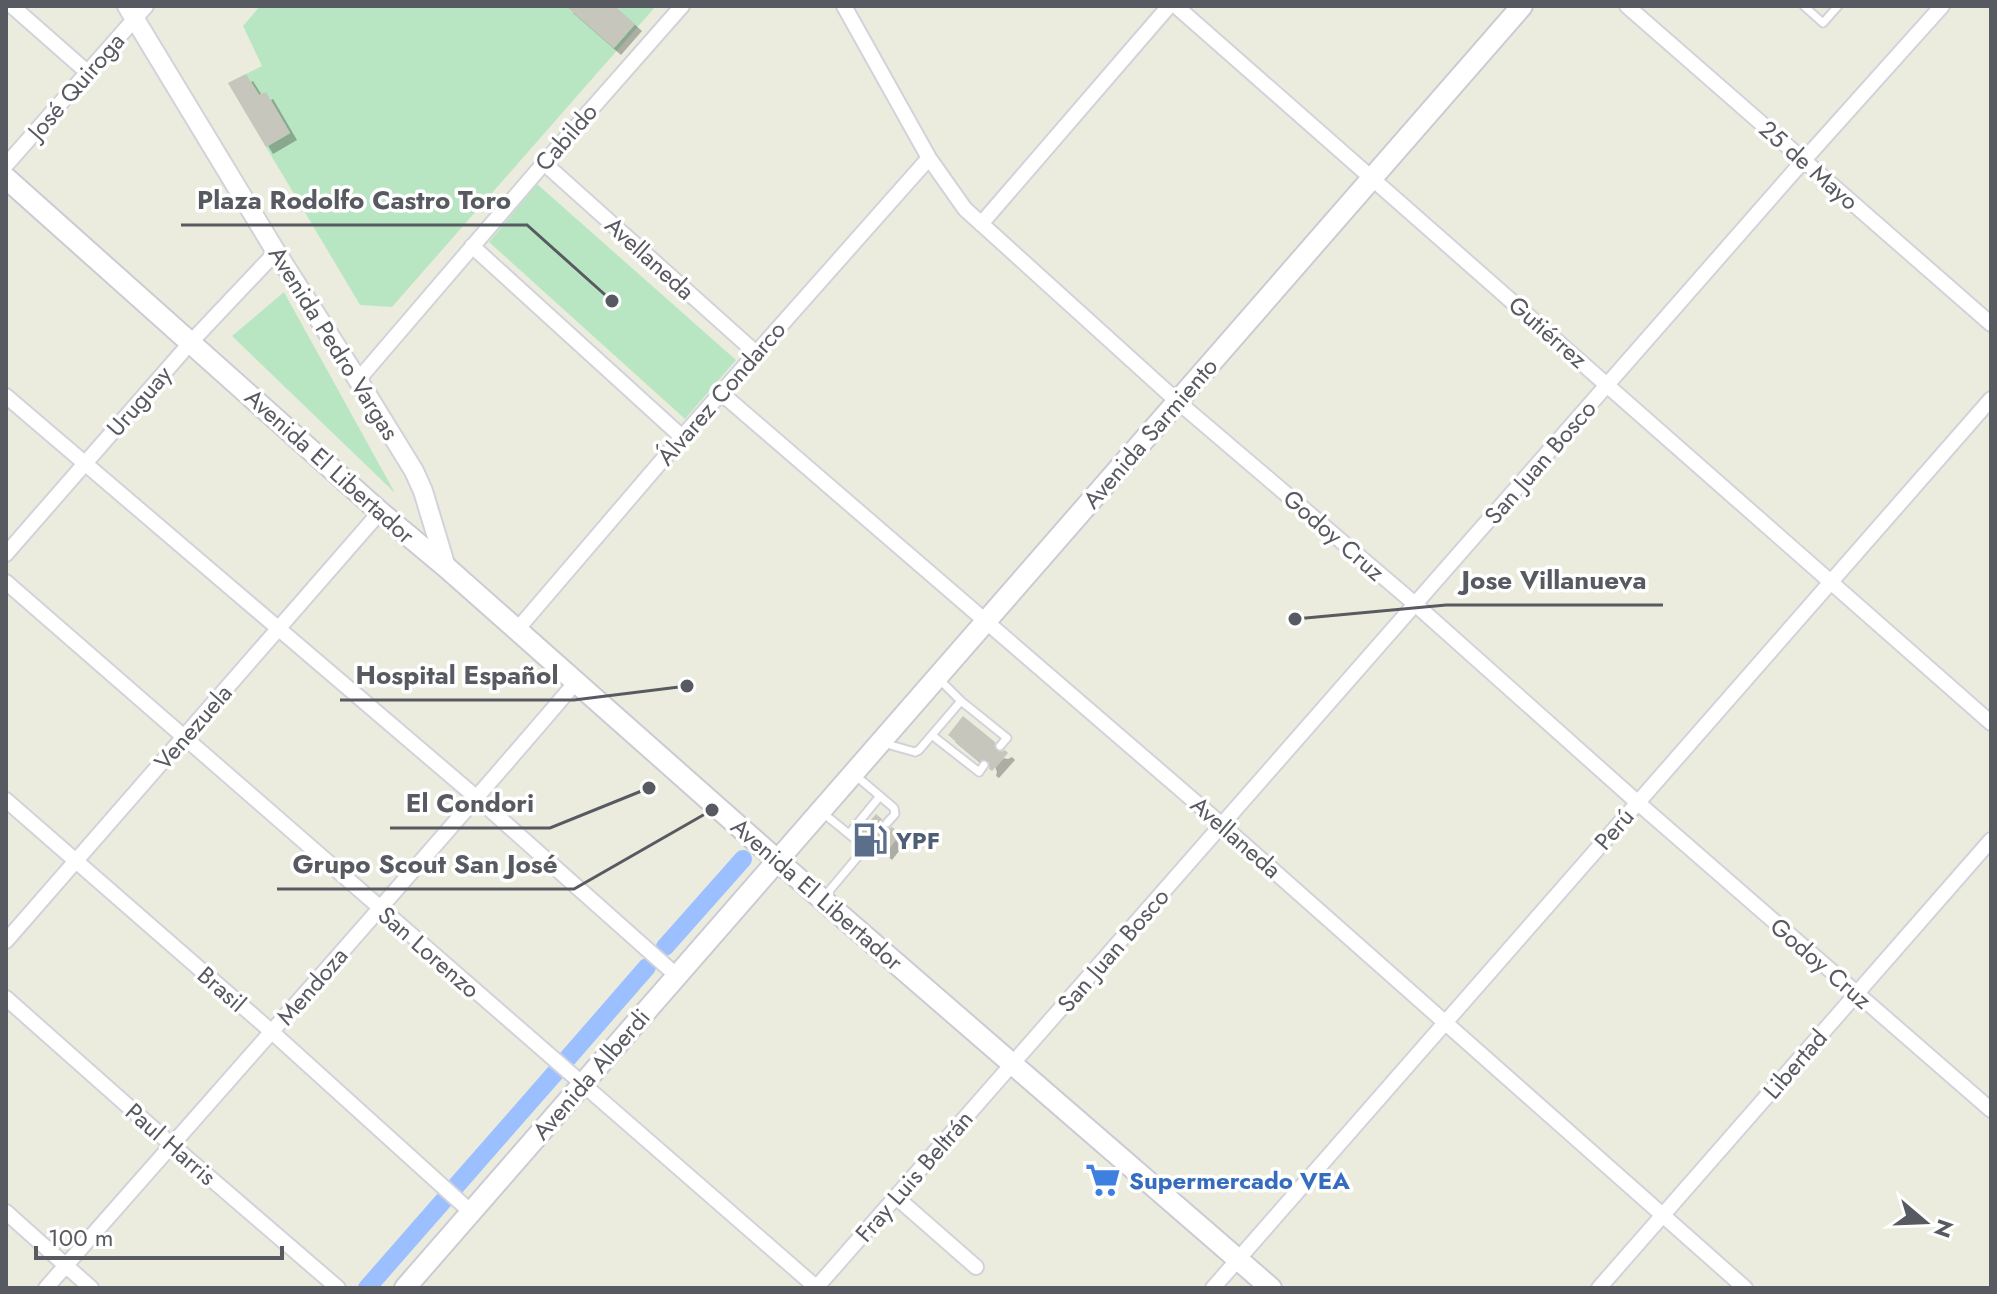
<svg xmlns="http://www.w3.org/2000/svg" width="1997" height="1294" viewBox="0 0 1997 1294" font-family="Jost,sans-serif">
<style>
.green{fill:#b9e6c2}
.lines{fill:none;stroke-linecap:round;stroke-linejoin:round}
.canal{stroke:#9bbfff;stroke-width:18}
.building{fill:#c7c6bc;filter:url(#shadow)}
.service-casing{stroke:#d2d3da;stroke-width:11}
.minor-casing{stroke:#d2d3da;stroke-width:18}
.tertiary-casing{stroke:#d2d3da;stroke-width:22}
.secondary-casing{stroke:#cacbd4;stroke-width:24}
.service{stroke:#fff;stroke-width:7}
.minor{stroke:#fff;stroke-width:14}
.tertiary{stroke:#fff;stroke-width:18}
.secondary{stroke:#fff;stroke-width:20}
.labels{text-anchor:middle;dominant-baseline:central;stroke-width:7;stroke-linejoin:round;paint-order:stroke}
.street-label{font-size:24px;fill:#585a61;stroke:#fff}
.service-label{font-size:24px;font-weight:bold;fill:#4e5e75;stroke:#fff;text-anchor:start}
.shop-label{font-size:24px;font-weight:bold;fill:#366cbe;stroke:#fff;text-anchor:start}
.leader{fill:none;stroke:#585a61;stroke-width:3}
.callout-dot{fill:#585a61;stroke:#fff;stroke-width:3}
.callout-label{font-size:26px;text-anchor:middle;font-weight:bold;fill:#585a61;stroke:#fff;stroke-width:7;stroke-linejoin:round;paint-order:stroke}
</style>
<defs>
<filter id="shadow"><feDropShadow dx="7" dy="7" stdDeviation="0" flood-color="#0004"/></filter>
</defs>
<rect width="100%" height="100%" fill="#ececde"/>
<path class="green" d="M260,6H656L392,307L360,305L228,83L262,66L243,26Z
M537,184L736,360L685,419L489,242Z
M284,292L395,493L232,336Z"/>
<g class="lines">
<path class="canal" d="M665,947L743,859
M567,1059L647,967
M456,1186L555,1073
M367,1288L444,1200"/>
</g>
<path class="building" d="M566,6H615L635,24L614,48Z
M246,74L259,95L266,92L290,133L266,147L228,83Z
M963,716L995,742L994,747L996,751L1001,752L1005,750L1008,753L992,771L989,769L990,765L988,760L984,759L979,761L948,735Z
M876,814L882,819L881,824L883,828L888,829L892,827L900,834L885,853L876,845L877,840L875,836L870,835L866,837L860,833Z"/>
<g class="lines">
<g class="service-casing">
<path id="service" d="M1804,6L1823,23L1838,6
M938,678L961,701L1007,738L1000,746
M933,736L979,772L984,765
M883,743L915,752L919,750L961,701
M855,775L894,808L895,814L887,823
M823,813L866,848
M849,834L880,796
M824,897L871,841"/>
</g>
<g class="minor-casing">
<path id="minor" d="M12,6L87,72
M844,6L929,158L965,209L1177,401L1415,604L1637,802L1991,1110
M1176,6L1991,723
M1627,6L1991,324
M544,163L756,353
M6,165L146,6
M981,224L1169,6
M472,246L682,437
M358,380L544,163L682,6
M721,393L1222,825L1745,1288
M6,396L477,798L676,975
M6,554L191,342L276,252
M6,582L817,1288
M516,631L682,437L929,158
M6,800L272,1032L471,1212
M6,941L380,512
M6,998L173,1146L338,1288
M896,1197L976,1267
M6,1212L91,1288
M46,1288C223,1086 402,886 576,682
M816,1288L1804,160L1942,6
M1213,1288L1991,399
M1599,1288L1991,840"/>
</g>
<g class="tertiary-casing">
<path id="tertiary" d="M127,6L276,252L358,380L414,471L423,491L446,567"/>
</g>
<g class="secondary-casing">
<path id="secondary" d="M6,178L380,512L446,567L778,861L1271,1288
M405,1288L1522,6"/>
</g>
<use href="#service" class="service"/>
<use href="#minor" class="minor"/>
<use href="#tertiary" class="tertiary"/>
<use href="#secondary" class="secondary"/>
</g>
<defs>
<g id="fuel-bare" transform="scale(2.76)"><path d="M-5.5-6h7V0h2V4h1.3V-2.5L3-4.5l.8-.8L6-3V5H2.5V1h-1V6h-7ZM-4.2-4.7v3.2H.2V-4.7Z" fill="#5c6f8a" stroke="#fff" stroke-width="2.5" paint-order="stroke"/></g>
<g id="supermarket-bare" transform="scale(2.76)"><path d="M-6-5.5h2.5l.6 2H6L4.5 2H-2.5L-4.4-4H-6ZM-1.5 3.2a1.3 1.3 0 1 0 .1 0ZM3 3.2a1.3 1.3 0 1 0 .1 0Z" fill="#3f7fe0" stroke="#fff" stroke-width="2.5" paint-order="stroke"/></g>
</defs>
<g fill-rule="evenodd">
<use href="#fuel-bare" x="870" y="840"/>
<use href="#supermarket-bare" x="1103" y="1180"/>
</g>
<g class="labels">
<g class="street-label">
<text transform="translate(76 86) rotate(-49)">José Quiroga</text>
<text transform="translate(566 137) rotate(-49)">Cabildo</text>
<text transform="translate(1809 165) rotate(41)">25 de Mayo</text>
<text transform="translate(650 258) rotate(42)">Avellaneda</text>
<text transform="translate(1548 332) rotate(41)">Gutiérrez</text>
<text transform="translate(334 343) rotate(58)">Avenida Pedro Vargas</text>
<text transform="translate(721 393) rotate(-49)">Álvarez Condarco</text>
<text transform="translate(139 401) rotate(-49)">Uruguay</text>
<text transform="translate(1150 433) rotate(-49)">Avenida Sarmiento</text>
<text transform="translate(1540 462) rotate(-49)">San Juan Bosco</text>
<text transform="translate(330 466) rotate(42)">Avenida El Libertador</text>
<text transform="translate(1334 535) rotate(41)">Godoy Cruz</text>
<text transform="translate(193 727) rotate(-49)">Venezuela</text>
<text transform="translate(1614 829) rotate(-49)">Perú</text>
<text transform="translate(1236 837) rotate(41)">Avellaneda</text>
<text transform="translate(817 894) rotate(41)">Avenida El Libertador</text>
<text transform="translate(1113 950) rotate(-49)">San Juan Bosco</text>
<text transform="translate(429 952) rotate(41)">San Lorenzo</text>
<text transform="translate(1821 963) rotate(41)">Godoy Cruz</text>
<text transform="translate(312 986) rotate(-49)">Mendoza</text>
<text transform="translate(222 989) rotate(41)">Brasil</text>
<text transform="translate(1795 1064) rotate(-49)">Libertad</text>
<text transform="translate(591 1074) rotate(-49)">Avenida Alberdi</text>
<text transform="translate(171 1144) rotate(41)">Paul Harris</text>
<text transform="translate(914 1176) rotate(-49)">Fray Luis Beltrán</text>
</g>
<g class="service-label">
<text x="896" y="840">YPF</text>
</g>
<g class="shop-label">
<text x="1129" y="1180">Supermercado VEA</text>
</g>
</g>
<path class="leader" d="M612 301L527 225H181M1295 619L1446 605H1663M687 686L574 700H340M649 788L550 828H390M712 810L574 889H277"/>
<g class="callout-dot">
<circle cx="612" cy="301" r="8"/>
<circle cx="1295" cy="619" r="8"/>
<circle cx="687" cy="686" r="8"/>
<circle cx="649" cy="788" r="8"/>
<circle cx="712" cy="810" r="8"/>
</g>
<g class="callout-label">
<text x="354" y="209">Plaza Rodolfo Castro Toro</text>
<text x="1554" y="589">Jose Villanueva</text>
<text x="457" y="684">Hospital Español</text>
<text x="470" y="812">El Condori</text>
<text x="425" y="873">Grupo Scout San José</text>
</g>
<rect width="1997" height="1294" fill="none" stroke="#585a61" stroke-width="16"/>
<g transform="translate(1925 1222) rotate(109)" stroke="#ffffff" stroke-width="6" paint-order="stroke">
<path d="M0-6L14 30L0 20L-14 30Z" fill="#585a61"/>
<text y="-12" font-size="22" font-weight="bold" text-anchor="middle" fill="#585a61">N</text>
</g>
<path d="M36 1246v12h246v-12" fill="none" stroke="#585a61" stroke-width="4"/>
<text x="48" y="1246" font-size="24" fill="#585a61" stroke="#ffffff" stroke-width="6" paint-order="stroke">100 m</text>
</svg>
